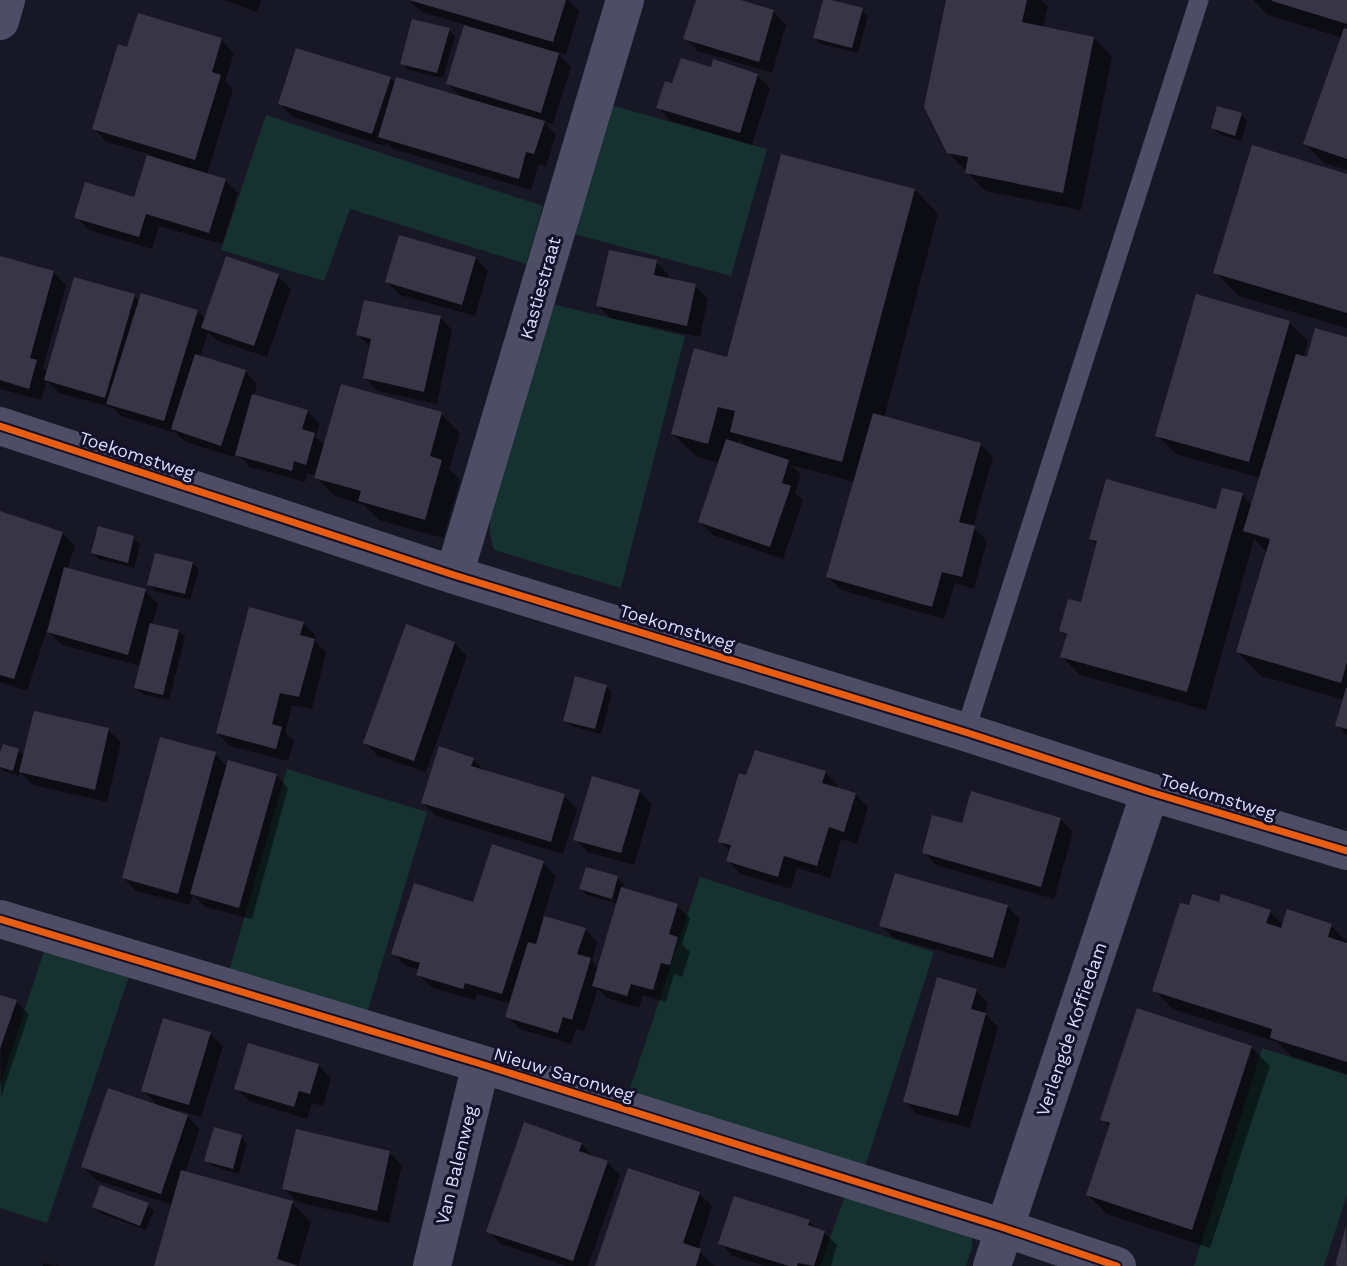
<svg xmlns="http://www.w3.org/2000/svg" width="1347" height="1266" viewBox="0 0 1347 1266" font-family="'Work Sans',sans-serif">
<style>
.green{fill:#153130}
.shadow{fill:#0007;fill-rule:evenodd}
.building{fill:#383646}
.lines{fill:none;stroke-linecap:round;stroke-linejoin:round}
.lane{stroke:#4d4d65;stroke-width:19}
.street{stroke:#4d4d65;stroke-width:38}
.cycleway-casing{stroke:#14112b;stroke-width:11}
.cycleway{stroke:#e95d12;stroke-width:7}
.labels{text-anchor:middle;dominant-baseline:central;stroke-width:6;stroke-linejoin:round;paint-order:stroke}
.street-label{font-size:18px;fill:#dedcfe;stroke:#14112b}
</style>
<rect width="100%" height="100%" fill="#181725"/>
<path class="green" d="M611,105L767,149L731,276L574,234Z
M266,115L543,206L526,264L350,209L324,281L221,250Z
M552,304L685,336L621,588L494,550L490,534V518Z
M287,769L427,812L367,1013L228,974Z
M700,877L934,952L865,1167L629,1092Z
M46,945L130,973L47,1223L0,1208V1085Z
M1262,1048L1347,1075V1195L1324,1266H1194Z
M846,1193L972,1234V1248L966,1266H820Z"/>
<path class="shadow" d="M224,0H261L257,12Z
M409,0H568L579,11L566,54L554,51L571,67L553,124L543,121L556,135L546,166L539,164L531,190L393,149L386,143L385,146L293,117L280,104L390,78L396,84L463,98L448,84L466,25L422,12Z
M697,0H735L774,12L786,25L772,73L698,51L685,39Z
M948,0H1041L1048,6L1043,28L1094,38L1112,57L1081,210L985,191L948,152Z
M1253,0H1347V170L1324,163L1305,144L1343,38L1268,15Z
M862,10L868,16L858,53L821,44L815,38Z
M139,15L221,40L234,53L225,82L233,89L207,175L225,180L238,193L222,244L159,226L152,249L89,230L76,217L135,200L149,154L107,142L94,129L128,49Z
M449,30L455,36L443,78L408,70L402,63Z
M712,69L757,75L770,88L752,145L671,121L658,108L673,85Z
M1241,115L1247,121L1241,141L1219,134L1213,128Z
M1347,176V328L1239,296L1215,272Z
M915,190L938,214L884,418L980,444L993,457L973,527L987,541L974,589L955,583L944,619L841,590L828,577L855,482L791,465L801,475L795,493L803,500L783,559L713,535L700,522L720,463L697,457L673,434L728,359ZM739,439L742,442L748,449L738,445Z
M0,257L53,272L66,285L43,368L48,373L134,296L140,302L197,311L206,320L227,258L278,276L291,289L267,357L216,340L208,332L200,357L245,371L257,384L254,396L307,411L320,424L316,437L325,446L441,414L460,433L449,469L460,480L443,538L379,520L364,505L335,496L316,478L317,476L307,473L305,482L250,467L236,453L234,457L186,442L176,433L121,416L113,408L59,393L47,381L41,400L0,389Z
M475,258L488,271L475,316L400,295L387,282Z
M656,262L669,275L668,280L695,286L708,299L700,337L611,318L598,306Z
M440,317L452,330L437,404L378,391L365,378L371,348L358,335Z
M1289,323L1308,341L1303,358L1308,360L1347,339V735L1337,725L1345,700L1261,676L1238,652L1267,553L1254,539L1206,710L1080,675L1062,657L1068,637L1061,631L1082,604L1098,546L1091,539L1218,511L1242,495L1252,505L1261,478L1176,454L1157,435Z
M0,513L62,533L75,546L67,570L145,591L158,604L152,625L179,631L185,637L169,700L142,694L136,688L141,666L62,645L47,630L27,691L0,682Z
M133,538L140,544L134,568L99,559L93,553Z
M192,563L199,570L190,600L155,591L149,585Z
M303,623L316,636L315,641L326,653L312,709L292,705L285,733L294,741L288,761L230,746L217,733Z
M454,643L467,656L426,772L378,756L365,743Z
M606,687L612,693L601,734L571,726L565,720Z
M108,730L121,742L107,802L33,785L20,772L19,776L4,771L0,768V758L18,750L24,756Z
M215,754L228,767L276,775L288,788L252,919L205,907L193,895L190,905L136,891L124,878Z
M473,759L487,773L564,796L577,809L563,854L436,816L423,803Z
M825,772L837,785V789L855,794L868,807L857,844L841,839L830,878L797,868L791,889L741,874L728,861L731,852L720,841Z
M639,791L652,804L634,865L588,852L575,839Z
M1061,819L1073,832L1054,899L936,865L924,852Z
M543,863L556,876L543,917L585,929L597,942L592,961L599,969L618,904L587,895L581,889L617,878L624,884L622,889L677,906L690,918L682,944L690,952L682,977L674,974L666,1002L643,995L639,1008L607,998L598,989L584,1031L576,1029L571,1044L520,1029L507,1016L511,1004L477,994L475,1000L431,987L418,974L420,970L406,966L393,953Z
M1220,904L1270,912L1284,926H1331L1347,942V1074L1291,1056L1277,1042L1173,1009L1154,990L1190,907Z
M1007,906L1020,919L1005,969L894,938L881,925Z
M976,990L988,1003L985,1014L998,1027L970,1128L917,1114L905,1101Z
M0,997L16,1002L29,1014L1,1097Z
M210,1034L223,1046L201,1117L179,1110L178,1113L187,1116L200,1129L185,1173L292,1203L311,1222L298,1266H156L173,1205L96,1180L83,1167L159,1107L143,1090Z
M1251,1047L1270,1066L1210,1248L1107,1214L1088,1195L1110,1128L1102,1119Z
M319,1066L331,1078L323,1106L312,1103L307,1119L249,1101L236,1088Z
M241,1137L247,1143L239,1174L212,1166L206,1160Z
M581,1144L595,1158L607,1162L620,1175L588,1266H566L501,1244L488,1231Z
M389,1152L402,1165L389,1223L297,1202L284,1189Z
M699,1193L712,1206L698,1250L713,1265L717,1266H596Z
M148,1205L154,1211L146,1230L100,1213L94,1207Z
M809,1221L818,1230L824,1232L837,1245L831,1266H765L733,1256L720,1243Z
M43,1263L61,1266H43Z"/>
<path class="building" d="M409,0H566L553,42Z
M696,0H741L774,10L759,62L683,39Z
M823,0H831L863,8L852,48L813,38Z
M946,0H1027L1022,22L1094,37L1063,193L965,173L968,157L947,153L924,107Z
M1272,0H1347V24L1272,1Z
M138,13L222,38L212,72L221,75L195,160L92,129L118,44L127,47Z
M412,19L450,28L437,73L400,64Z
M464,25L559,53L541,113L446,84Z
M1344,28L1347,29V159L1303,144Z
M296,48L391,77L372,134L278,104Z
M681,58L711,67L713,59L758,74L740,133L656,108L665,81L672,83Z
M396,77L545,121L534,154L526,152L519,179L378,137Z
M1217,106L1242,113L1235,136L1211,128Z
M1252,145L1347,174V313L1213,273Z
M781,154L915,189L842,462L730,432L735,411L718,407L708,444L671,434L694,348L727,357Z
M147,155L226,179L209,233L146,214L139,237L74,218L85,182L134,197Z
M399,235L476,257L462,305L385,282Z
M609,250L657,260L654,275L696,284L687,326L596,306Z
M0,256L54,271L30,358L37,360L29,389L0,380Z
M226,256L279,274L254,346L201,328Z
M74,277L135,294L105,398L44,380Z
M141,293L198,310L164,421L106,404Z
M1196,294L1290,321L1249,462L1155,436Z
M364,300L441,316L424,392L363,378L371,339L356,335Z
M1315,328L1347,337V662L1341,683L1236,652L1270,539L1243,531L1296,354L1307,357Z
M195,354L246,370L221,446L171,429Z
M341,384L442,412L430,456L442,460L425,520L358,501L361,491L314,478Z
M252,394L308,410L302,429L315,433L306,465L294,461L292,471L235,455Z
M873,413L981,443L959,522L975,526L962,577L942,572L932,607L826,577Z
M726,439L789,460L782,483L791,486L770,547L698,522Z
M1106,479L1216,509L1222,488L1243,493L1187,692L1060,657L1067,634L1059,631L1068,599L1081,602L1097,541L1089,539Z
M0,511L63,532L14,679L0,675Z
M98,526L134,536L128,563L91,553Z
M155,553L193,562L185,594L147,585Z
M64,567L146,589L128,655L47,632Z
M249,607L304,622L300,635L315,639L299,697L280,693L272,724L282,727L276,749L216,733Z
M150,623L179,630L163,695L134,688Z
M406,624L455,642L414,761L363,743Z
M575,676L607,685L595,729L563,721Z
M1346,688H1347V729L1335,726Z
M34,711L109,728L95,790L19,772Z
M160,737L216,752L178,894L122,878Z
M3,744L19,749L13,771L0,767V752Z
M439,746L474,758L471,766L565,794L551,842L421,803Z
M755,750L826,771L822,783L856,793L844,832L829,827L817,866L784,856L778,877L726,861L731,845L718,842L739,773L746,775Z
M228,760L277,774L239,908L190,894Z
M592,776L640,790L621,853L573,840Z
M971,791L1061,818L1041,887L922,853L932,815L962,823Z
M492,844L544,861L502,994L465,983L463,989L416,975L420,963L391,954L414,883L473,902Z
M586,867L618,876L612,899L579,889Z
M895,873L1008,905L993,958L879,926Z
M621,887L678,904L669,934L678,937L670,965L661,963L653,990L631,984L627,996L592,986Z
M1192,894L1219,902L1221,894L1271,910L1266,923L1281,928L1287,909L1332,924L1328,937L1347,943V1062L1270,1038L1272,1029L1152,991L1180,903L1189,905Z
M544,916L586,928L577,954L591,958L572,1020L563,1017L558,1033L505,1017L528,942L536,944Z
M937,977L977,989L971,1009L986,1013L958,1116L903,1102Z
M0,995L17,1000L0,1049Z
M1137,1008L1252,1046L1192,1230L1086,1195L1110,1123L1100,1120Z
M163,1018L211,1032L189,1105L141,1091Z
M248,1043L319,1064L310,1094L299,1091L294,1107L234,1089Z
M108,1088L188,1115L161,1194L81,1167Z
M524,1122L582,1143L579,1151L608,1161L573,1261L486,1232Z
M214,1127L242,1135L233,1169L204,1161Z
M296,1129L390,1151L377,1211L282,1189Z
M628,1168L700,1192L683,1243L701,1249L696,1266H595Z
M181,1170L293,1201L277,1259L299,1266H154Z
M100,1185L149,1203L140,1226L92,1207Z
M734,1196L810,1220L808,1225L825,1231L814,1266L798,1263L797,1266H789L718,1244Z
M1346,1226L1347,1266H1339L1335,1265Z"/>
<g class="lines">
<path class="lane" d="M965,732L1199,0"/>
<path class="street" d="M0,21L6,0
M0,426L454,575L965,732L1150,792L1347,851
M454,575L625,0
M0,919L481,1064L1004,1228L1117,1266
M432,1266L481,1064
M992,1266L1150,792"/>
<g class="cycleway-casing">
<path id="cycleway" d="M0,426L454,575L965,732L1150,792L1347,851
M0,919L481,1064L1004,1228L1117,1266"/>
</g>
<use href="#cycleway" class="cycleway"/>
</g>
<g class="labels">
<g class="street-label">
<text transform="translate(540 288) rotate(-74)">Kastiestraat</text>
<text transform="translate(137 455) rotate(18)">Toekomstweg</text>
<text transform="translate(677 627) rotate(17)">Toekomstweg</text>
<text transform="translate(1218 796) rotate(17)">Toekomstweg</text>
<text transform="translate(1071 1029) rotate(-71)">Verlengde Koffiedam</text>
<text transform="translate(564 1074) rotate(17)">Nieuw Saronweg</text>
<text transform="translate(456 1165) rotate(-76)">Van Balenweg</text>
</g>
</g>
</svg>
